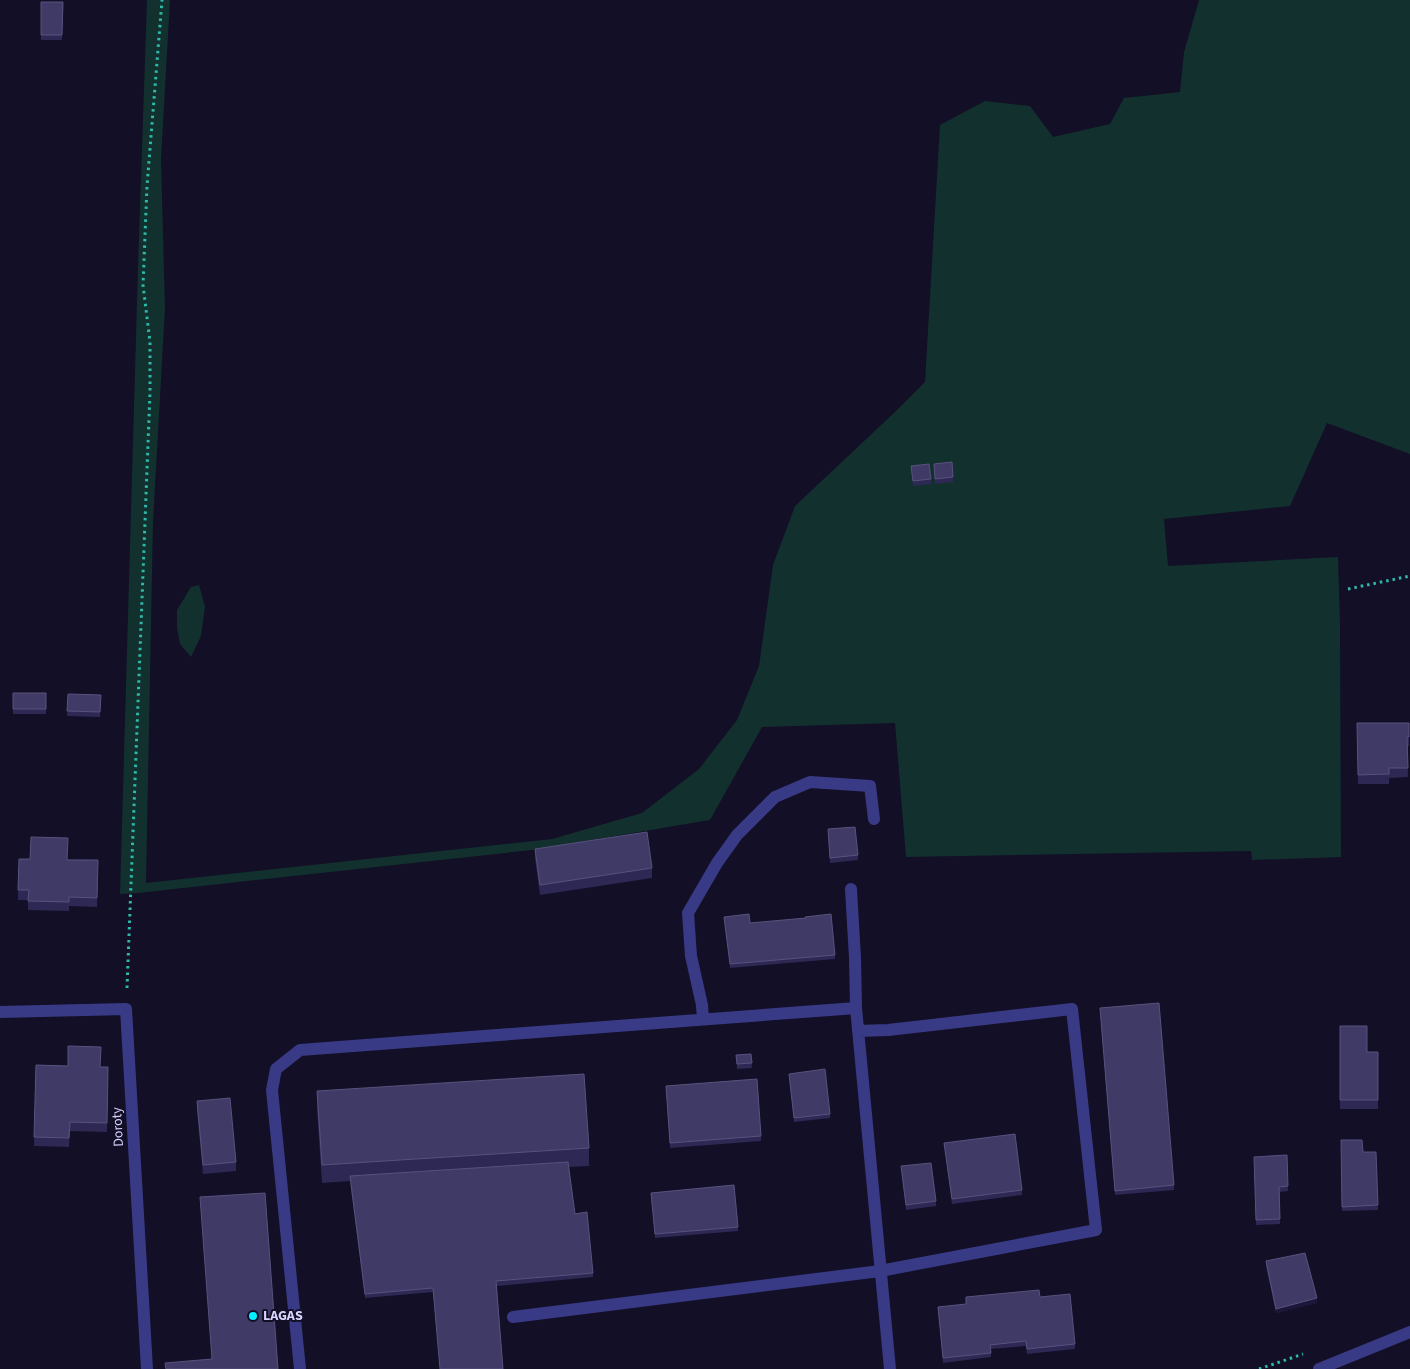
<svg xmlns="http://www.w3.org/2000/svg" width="1410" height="1369" viewBox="0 0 1410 1369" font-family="'Source Sans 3',sans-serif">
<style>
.green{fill:#12302e}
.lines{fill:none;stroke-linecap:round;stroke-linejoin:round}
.path{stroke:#2eb9aa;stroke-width:3;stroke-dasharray:2.5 4;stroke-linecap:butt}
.service{stroke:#393a86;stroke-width:12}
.minor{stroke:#393a86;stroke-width:12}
.tertiary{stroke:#393a86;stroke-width:12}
.wall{fill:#2e2854}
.shaded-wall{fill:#1b163a}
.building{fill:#403a66;stroke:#58527e}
.poi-dot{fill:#00f2ff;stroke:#120f26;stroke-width:2}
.labels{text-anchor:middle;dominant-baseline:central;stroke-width:4;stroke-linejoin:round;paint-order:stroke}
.street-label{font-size:14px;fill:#d7d4ff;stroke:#120f26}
.poi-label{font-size:14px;font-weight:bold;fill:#d7d4ff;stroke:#120f26;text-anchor:start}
</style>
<rect width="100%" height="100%" fill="#120f26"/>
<path class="green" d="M147,0H170L161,160L165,308L153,522L146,883L552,839L642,813L699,769L737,720L759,666L773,565L795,506L896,411L925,382L940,125L985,101L1030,106L1053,137L1110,124L1124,98L1180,92L1184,52L1199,0H1410V454L1327,423L1290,506L1164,519L1168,566L1338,557L1340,622L1341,857L1252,860L1251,851L906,857L895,723L762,727L710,820L532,850L138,893L120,894L138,267Z
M199,585L205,607L201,636L191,657L180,644L177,628V610L191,587Z"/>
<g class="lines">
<path class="path" d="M1348,589L1410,576
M127,988L150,392V342L143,285L147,186L162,0
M1259,1369L1303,1354"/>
<path class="service" d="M851,889L855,958L856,1008L890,1369
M703,1019L702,1005L691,956L688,913L717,863L737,835L775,797L810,782L870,786L874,819
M513,1317L880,1271L1096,1230L1072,1009L888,1030L858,1031
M300,1369L272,1090L276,1069L300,1050L856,1008"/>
<path class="minor" d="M0,1012L126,1009L147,1369"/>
<path class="tertiary" d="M1319,1369L1410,1332"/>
</g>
<path class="wall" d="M41,2H63L62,40H41Z
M934,464L953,477V482L935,484Z
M911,466L931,479V484L913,486Z
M13,693H46V714H13Z
M68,694L101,695L100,717L67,716Z
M1357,723H1409V746H1407L1408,777L1389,778V784H1358Z
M828,829L858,855V860L830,863Z
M535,849L652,868V878L540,895L535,858Z
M19,859L98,860L97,907L69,906V911L28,910V900H18Z
M724,917L750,923L806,918L835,955V959L730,968Z
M1100,1008L1174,1185V1190L1115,1195Z
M1340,1026L1367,1052H1378V1109H1340Z
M751,1054L752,1068L737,1069L736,1055Z
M36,1065L108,1067L107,1132L70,1131L69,1147L34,1146Z
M789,1074L830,1114V1118L794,1122Z
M666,1086L761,1136V1141L670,1148Z
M317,1091L589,1148V1166L569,1167L575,1214L593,1273V1277L497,1286L503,1369H440L433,1292L365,1298L350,1181L322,1183L317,1109Z
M197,1101L236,1162V1171L203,1174L197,1111Z
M1341,1140L1363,1152H1376L1378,1210L1342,1211Z
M944,1143L1022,1190V1195L952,1204Z
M1287,1155L1288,1191L1280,1192V1224L1256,1225L1254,1157Z
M901,1166L936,1201V1206L906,1210Z
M651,1193L738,1227V1231L655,1238Z
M1266,1261L1317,1303L1276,1313L1266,1266Z
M1040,1297L1075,1344V1349L1027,1354L1026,1346L991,1349V1357L943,1363L938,1307Z"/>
<path class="shaded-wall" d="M1317,1298V1303L1276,1313V1309Z"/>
<path class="building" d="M41,2H63L62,35H41Z
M952,462L953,477L935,479L934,464Z
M929,464L931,479L913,481L911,466Z
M13,693H46V709H13Z
M68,694L101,695L100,712L67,711Z
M1357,723H1409V737H1407L1408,768H1389V774L1358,775Z
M855,827L858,855L830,858L828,829Z
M647,832L652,868L540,885L535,849Z
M31,837L68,838L67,860H98L97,898L69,897V902L28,901L29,890H18L19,859H30Z
M749,914L750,923L806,918L805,917L831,914L835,955L730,964L724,917Z
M1159,1003L1174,1185L1115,1191L1100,1008Z
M1340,1026H1367V1052H1378V1100H1340Z
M68,1046L101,1047L100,1067H108L107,1123L70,1122L69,1138L34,1137L36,1065L68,1066Z
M751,1054L752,1063L737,1064L736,1055Z
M825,1069L830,1114L794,1118L789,1074Z
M584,1074L589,1148L322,1165L317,1091Z
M757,1079L761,1136L670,1143L666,1086Z
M230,1098L236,1162L203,1165L197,1101Z
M1015,1134L1022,1190L952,1199L944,1143Z
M1341,1140H1362L1363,1152H1376L1378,1205L1342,1207Z
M1287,1155L1288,1186L1279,1187L1280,1219L1256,1220L1254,1157Z
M568,1162L575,1214L587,1212L593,1273L496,1281L503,1369H440L433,1288L365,1294L350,1176Z
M931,1163L936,1201L906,1205L901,1166Z
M734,1185L738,1227L655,1234L651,1193Z
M265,1193L278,1369H166L165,1363L212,1359L200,1197Z
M1305,1253L1317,1298L1276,1309L1266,1261Z
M1039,1290L1040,1297L1070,1294L1075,1344L1027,1349L1026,1341L990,1345L991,1353L943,1358L938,1307L966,1304V1297Z"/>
<circle class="poi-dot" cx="253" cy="1316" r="5"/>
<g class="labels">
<g class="street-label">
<text transform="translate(118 1127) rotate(-93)">Doroty</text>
</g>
<g class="poi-label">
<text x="263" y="1316">LAGAS</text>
</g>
</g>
</svg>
